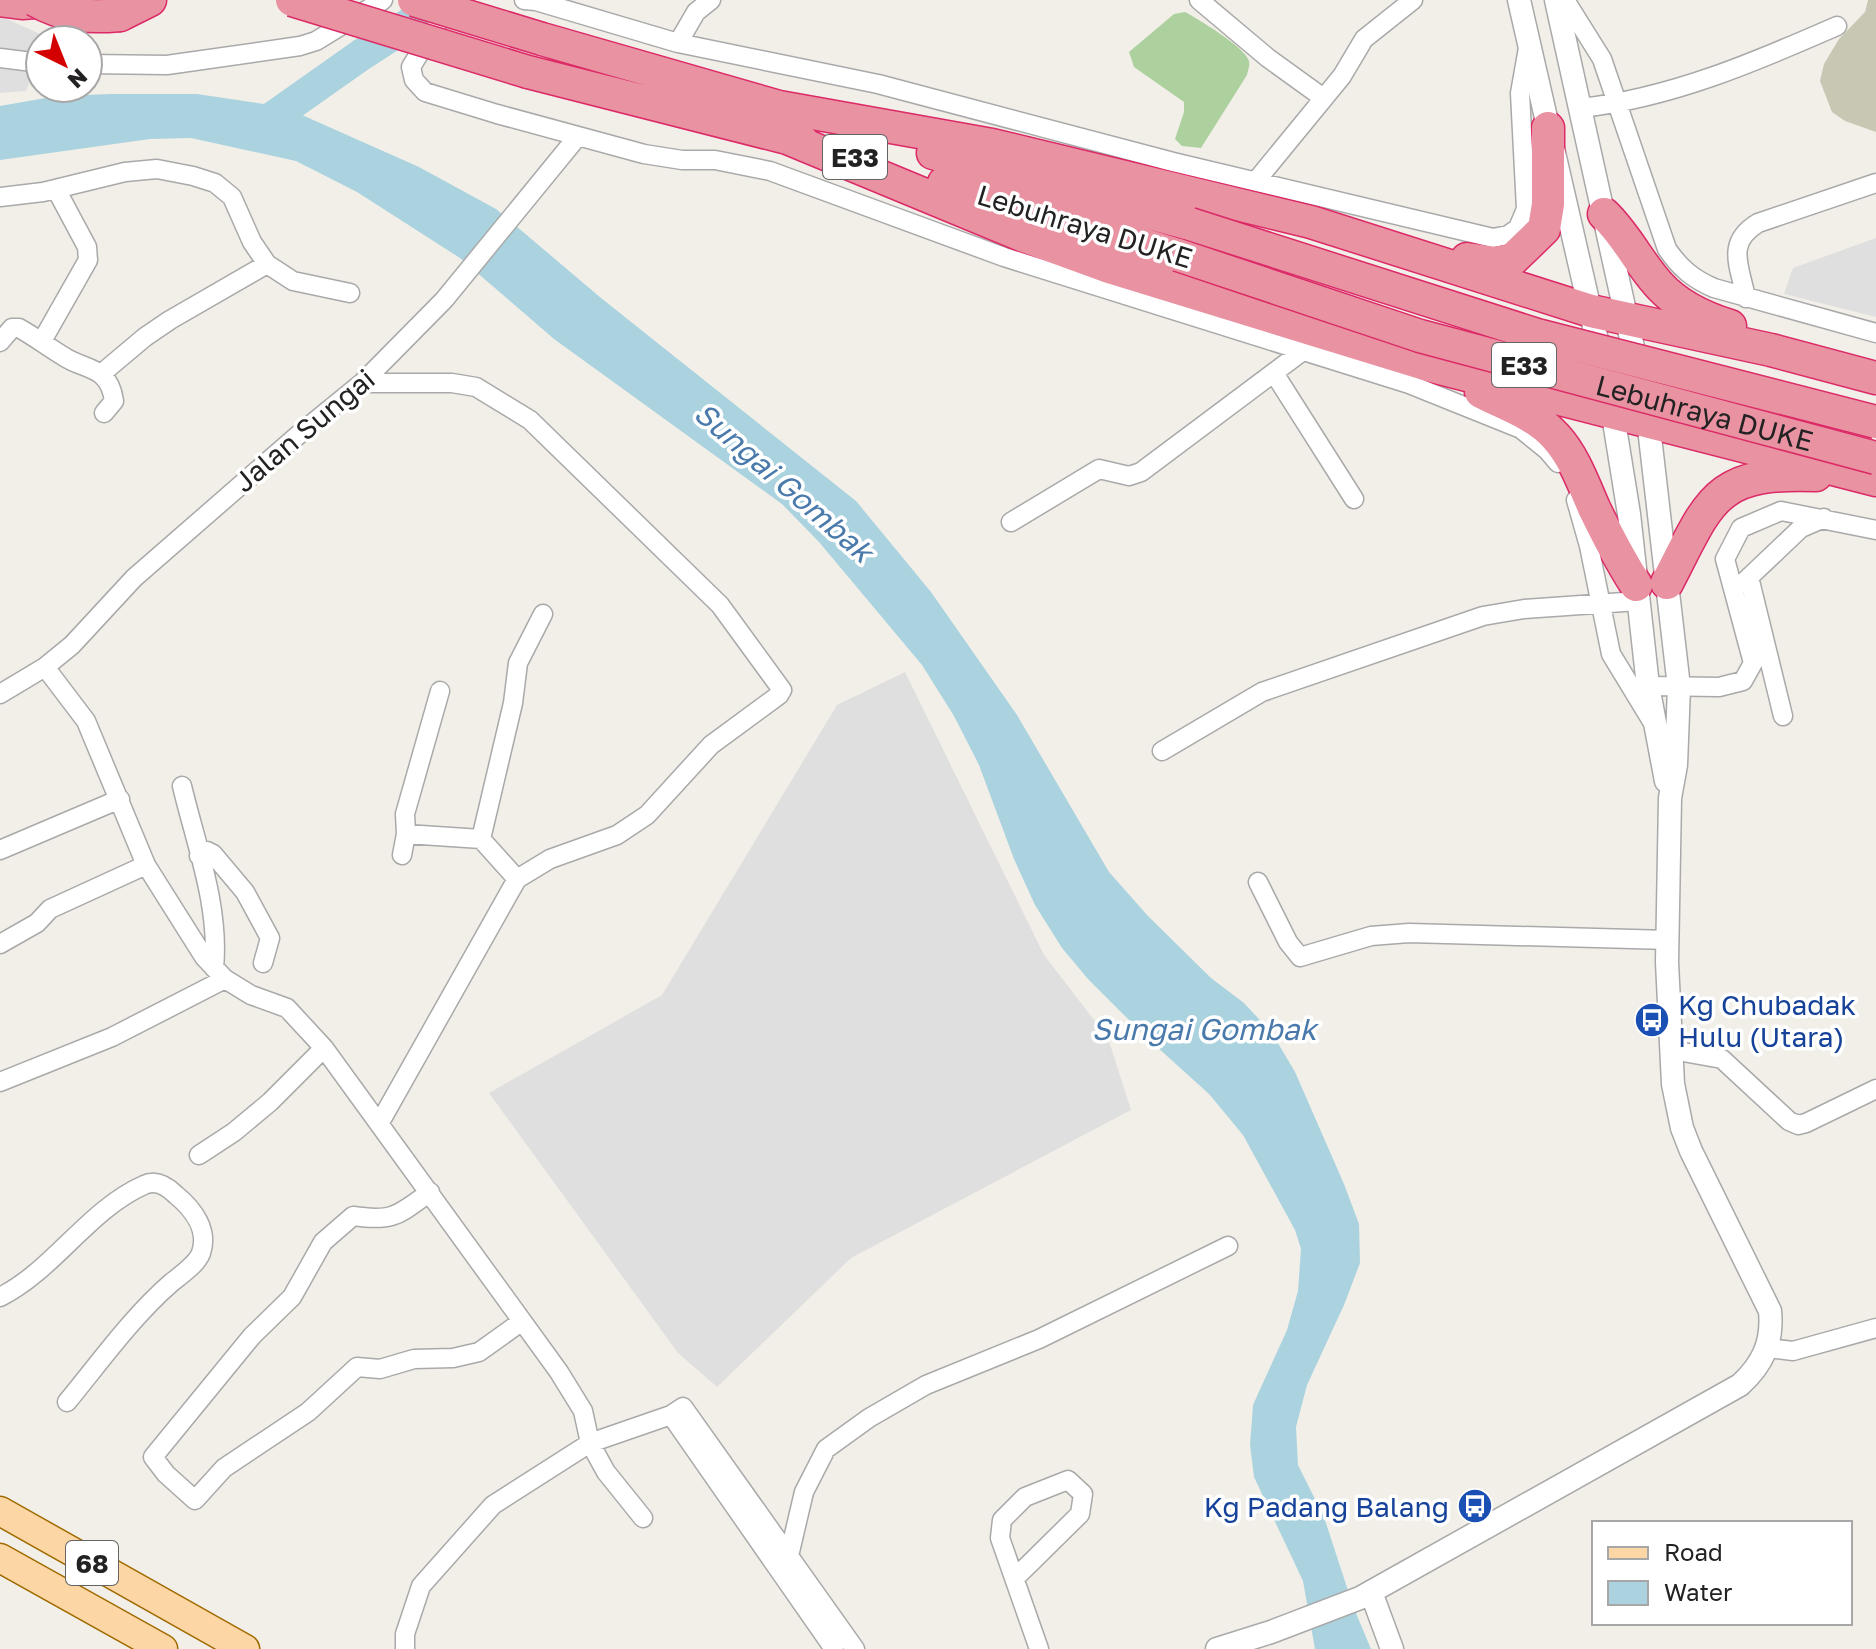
<svg xmlns="http://www.w3.org/2000/svg" width="1876" height="1649" viewBox="0 0 1876 1649" font-family="'Golos Text',sans-serif">
<style>
.residential{fill:#e0dfdf}
.construction{fill:#c7c7b4}
.forest{fill:#add19e}
.water{fill:#aad3df}
.lines{fill:none;stroke-linecap:round;stroke-linejoin:round}
.river{stroke:#aad3df;stroke-width:32}
.minor-casing{stroke:#a9a9a9;stroke-width:21}
.tertiary-casing{stroke:#a9a9a9;stroke-width:25}
.primary-casing{stroke:#a06b00;stroke-width:31}
.motorway-casing{stroke:#dc2a67;stroke-width:35}
.minor{stroke:#fff;stroke-width:18}
.tertiary{stroke:#fff;stroke-width:22}
.primary{stroke:#fcd6a4;stroke-width:28}
.motorway{stroke:#e892a2;stroke-width:32}
.motorway-bridge-casing{stroke:#dc2a67;stroke-width:35;stroke-linecap:butt}
.motorway-bridge{stroke:#e892a2;stroke-width:32}
.labels{text-anchor:middle;dominant-baseline:central;stroke-width:7;stroke-linejoin:round;paint-order:stroke}
.shield{fill:#fff;stroke:#646464;stroke-width:2}
.shield-label{font-size:26px;font-weight:bold;fill:#222}
.street-label{font-size:28px;fill:#222;stroke:#fff}
.transit-label{font-size:28px;fill:#164399;stroke:#fff;text-anchor:start}
.water-label{font-size:30px;font-style:italic;fill:#4a7aab;stroke:#fff}
</style>
<rect width="100%" height="100%" fill="#f2efe9"/>
<path class="residential" d="M0,16L49,38L40,40V58L26,91L0,93Z
M1876,238V317L1784,294L1793,268Z
M905,672L1044,955L1108,1038L1131,1110L851,1258L717,1387L678,1353L489,1093L662,995L837,705Z"/>
<path class="construction" d="M1868,0H1876V132L1845,121L1832,112L1820,81L1824,64L1839,39L1865,12Z"/>
<path class="forest" d="M1185,12C1198,19 1245,47 1249,61C1250,66 1248,70 1247,75L1201,148L1182,146L1175,139L1184,112V102L1134,67L1129,52L1174,14Z"/>
<path class="water" d="M111,94H197L284,107L419,167L496,209L601,298L856,501L931,592L1017,715L1109,872L1148,916L1211,978L1244,1003L1272,1033L1295,1072L1344,1184L1359,1224L1360,1263L1344,1305L1307,1385L1296,1427L1298,1465L1324,1517L1353,1606L1371,1649H1315L1303,1581L1254,1477L1250,1445L1253,1405L1287,1330L1298,1291L1301,1249L1295,1230L1243,1135L1209,1094L1146,1037L1088,979L1062,948L1035,905L1014,859L979,765L954,716L922,665L819,542L782,504L554,339L460,258L357,192L296,161L191,138L150,139L0,160V106L57,96Z"/>
<g class="lines">
<path class="river" d="M266,122L361,55L446,0"/>
<g class="minor-casing">
<path id="minor" d="M524,0L536,1L678,43L878,84L1173,162L1493,238L1508,235L1518,228L1526,209L1520,93L1528,48
M1199,0L1268,58L1322,97
M1565,0L1602,59L1667,249C1680,268 1693,279 1714,288L1876,333
M451,7L442,16L411,67L414,80L425,92L497,114L644,154L682,160H715L770,171L1004,257L1409,384L1521,429L1547,450L1558,463
M678,43L696,12L711,0
M0,58L40,63
M88,64L167,65L300,46L316,41L383,0
M1581,108C1671,98 1755,62 1837,26
M1256,181L1342,76L1364,39L1413,0
M0,197L43,192L125,172L157,169L193,176L215,183L232,197L252,242L267,264L293,281L350,293
M1746,298C1740,266 1725,243 1758,223L1876,183
M42,341L88,260L87,247L56,189
M0,342L12,328H19C35,337 48,347 63,356C85,371 109,365 114,401L104,413
M1274,373L1354,499
M101,374L145,337L170,320L267,264
M362,383H452L476,387L530,420L720,605L782,690L779,695L711,745L647,815L617,835L550,859L517,879L379,1124
M1576,500L1589,546L1611,654L1653,723
M1011,522L1099,469L1129,476L1141,472L1304,350
M1749,577L1783,716
M1743,583L1801,528L1824,518
M45,667L86,721L146,865L204,957L225,979L251,995L287,1008L324,1048L559,1372L583,1411L590,1443L606,1472L643,1518
M1648,686L1719,687L1743,681L1753,663L1725,559L1741,528L1781,511L1876,530
M0,694L45,667L72,645L134,578L297,436L362,383L444,300L578,136
M1162,751L1262,692L1483,616L1524,609L1638,601
M182,786C196,845 220,907 214,968
M406,834L481,839
M0,850L120,799
M402,855L406,834L405,814L440,691
M199,856L207,851L213,854L245,892L270,938L263,963
M517,879L481,839L513,703L518,663L543,614
M1258,882L1288,942L1300,957L1371,936L1409,933L1669,940
M0,944L37,923L50,909L146,865
M1672,1050L1722,1059L1789,1121L1798,1125L1806,1123L1876,1089
M0,1082L112,1037L225,979
M199,1155L234,1132L270,1102L324,1048
M430,1192C398,1215 394,1222 353,1216L323,1242L292,1297L252,1336L153,1457L166,1474L195,1500L224,1468L308,1412L357,1367L380,1369L414,1359L453,1358L479,1352L521,1322
M0,1297C54,1270 88,1210 144,1185C156,1179 167,1186 176,1195C193,1209 209,1230 201,1253C197,1264 181,1275 171,1283C132,1317 100,1362 67,1402
M1768,1348L1793,1351L1876,1328
M671,1415L834,1649
M776,1566L789,1556L804,1492L826,1449L869,1418L926,1385L1039,1339L1228,1246
M1015,1578L1080,1514L1083,1494L1068,1480L1025,1497L1002,1520L1000,1538L1039,1649
M405,1649V1634L421,1586L493,1505L590,1443L671,1415L683,1407L855,1649"/>
</g>
<g class="tertiary-casing">
<path id="tertiary" d="M1519,0L1602,362
M1556,0L1638,370
M1611,403L1629,514L1648,686L1666,781
M1371,1592L1392,1649
M1217,1649L1271,1632L1360,1598L1740,1385C1763,1364 1773,1342 1770,1311L1691,1151L1682,1128L1673,1084L1667,962L1670,798L1676,765L1679,687L1647,411"/>
</g>
<g class="primary-casing">
<path id="primary" d="M0,1511L245,1649
M0,1558L163,1649"/>
</g>
<g class="motorway-casing">
<path id="motorway" d="M0,0L22,3L63,0
M120,15L150,0
M542,39L800,113
M528,72L803,142
M779,107L992,145L1311,222L1591,311L1771,350L1876,378
M785,137L1024,236L1109,267L1428,365L1876,480
M933,153L1190,224
M944,183L1178,255
M1604,214C1627,236 1638,262 1659,285C1677,305 1704,318 1730,326
M1467,259L1496,263L1513,259L1544,229L1548,204V128
M1481,392C1506,405 1537,415 1556,437C1574,457 1583,483 1594,508C1607,535 1620,560 1636,585
M1667,583C1710,501 1713,471 1816,475"/>
</g>
<use href="#minor" class="minor"/>
<use href="#tertiary" class="tertiary"/>
<use href="#primary" class="primary"/>
<use href="#motorway" class="motorway"/>
<g class="motorway-bridge-casing">
<g id="motorway-bridge">
<path d="M35,0C63,16 88,18 120,15"/>
<path d="M292,0L528,72"/>
<path d="M414,0L542,39"/>
<path d="M1190,224L1537,335L1876,422"/>
<path id="s1" d="M1178,255L1420,336L1876,458"/>
</g>
</g>
<use href="#motorway-bridge" class="motorway-bridge"/>
</g>
<defs>
<g id="bus-disc" transform="scale(1.8)"><circle r="9.5" fill="#1a4fb4" stroke="#fff"/><path d="M-5-6H5V4H4V6H2V4H-2V6H-4V4H-5ZM-3.5-4V0h7V-4ZM-3.5 1.2v1.5H-2V1.2ZM2 1.2v1.5H3.5V1.2Z" fill="#fff"/></g>
</defs>
<g fill-rule="evenodd">
<use href="#bus-disc" x="1652" y="1020"/>
<use href="#bus-disc" x="1475" y="1506"/>
</g>
<g class="labels">
<g class="shield">
<rect x="823" y="135" width="64" height="44" rx="6"/>
<rect x="1492" y="343" width="64" height="44" rx="6"/>
<rect x="66" y="1541" width="52" height="44" rx="6"/>
</g>
<g class="shield-label">
<text x="855" y="157">E33</text>
<text x="1524" y="365">E33</text>
<text x="92" y="1563">68</text>
</g>
<g class="street-label">
<text transform="translate(1085 226) rotate(17)">Lebuhraya DUKE</text>
<text stroke="none"><textPath href="#s1" startOffset="550">Lebuhraya DUKE</textPath></text>
<text transform="translate(304 430) rotate(-40)">Jalan Sungai</text>
</g>
<g class="transit-label">
<text x="1678" y="1004">Kg Chubadak<tspan x="1678" dy="32">Hulu (Utara)</tspan></text>
<text x="1449" y="1506" text-anchor="end">Kg Padang Balang</text>
</g>
<g class="water-label">
<text transform="translate(784 482) rotate(41)">Sungai Gombak</text>
<text x="1204" y="1029">Sungai Gombak</text>
</g>
</g>
<rect x="1592" y="1521" width="260" height="104" fill="#ffffff" stroke="#a7a7a7" stroke-width="2"/>
<rect x="1608" y="1547" width="40" height="12" fill="#fcd6a4" stroke="#a7a7a7" stroke-width="2"/>
<text x="1664" y="1561" font-size="24" fill="#222222">Road</text>
<rect x="1608" y="1581" width="40" height="24" fill="#aad3df" stroke="#a7a7a7" stroke-width="2"/>
<text x="1664" y="1601" font-size="24" fill="#222222">Water</text>
<g transform="translate(64 64) rotate(137)"><circle r="38" fill="#ffffff" stroke="#a7a7a7" stroke-width="2"/>
<path d="M0-6L14 30L0 20L-14 30Z" fill="#d40000"/>
<text y="-12" font-size="22" font-weight="bold" text-anchor="middle" fill="#222222">N</text>
</g>
</svg>
